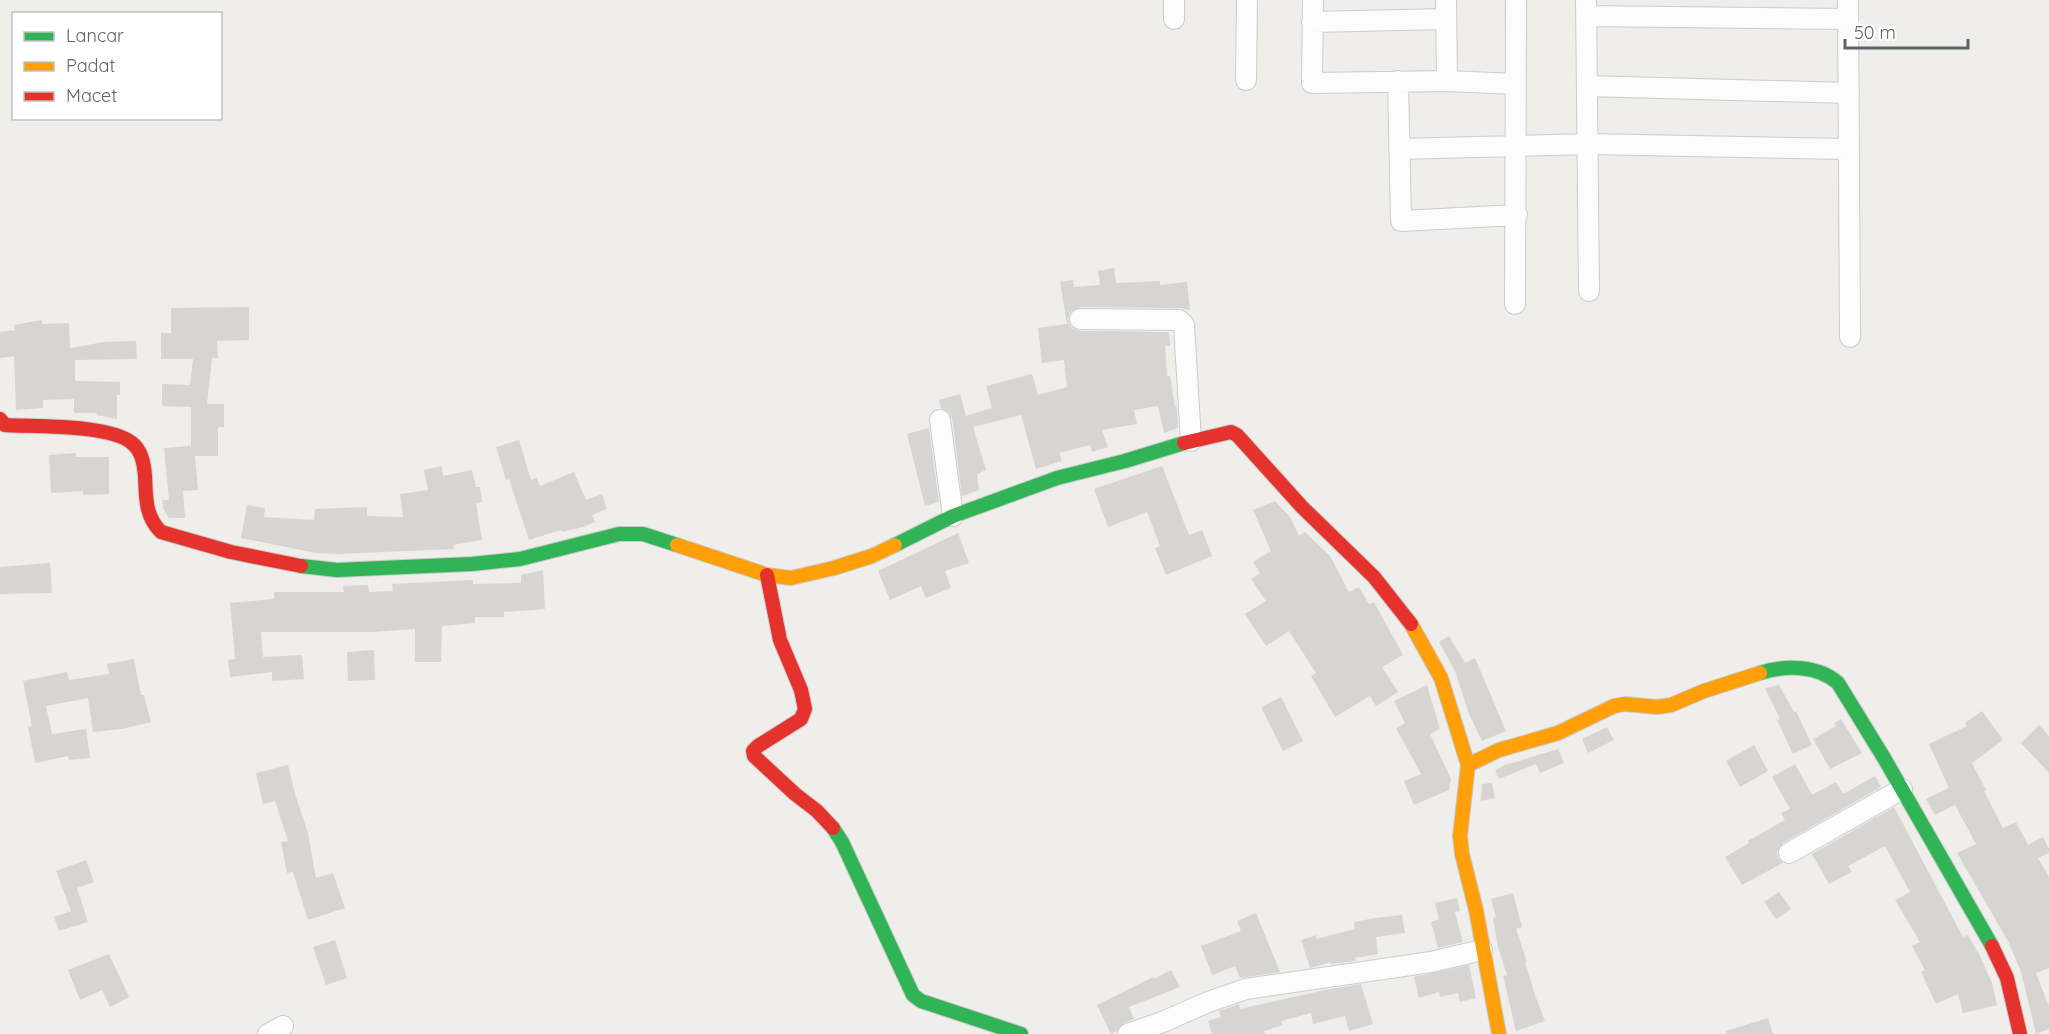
<svg xmlns="http://www.w3.org/2000/svg" width="2049" height="1034" viewBox="0 0 2049 1034" font-family="Quicksand,sans-serif">
<style>
.building{fill:#d6d5d3}
.lines{fill:none;stroke-linecap:round;stroke-linejoin:round}
.street-casing{stroke:#cbcccc;stroke-width:22}
.fast-casing{stroke:#cacacb;stroke-width:16}
.slow-casing{stroke:#cacacb;stroke-width:16}
.jam-casing{stroke:#cacacb;stroke-width:16}
.street{stroke:#fdfcfc;stroke-width:20}
.fast{stroke:#30b455;stroke-width:14}
.slow{stroke:#ff9f0a;stroke-width:14}
.jam{stroke:#e5322d;stroke-width:14}
</style>
<rect width="100%" height="100%" fill="#efeeea"/>
<path class="building" d="M1114,268L1116,283L1160,281V285L1187,282L1190,310L1179,308L1080,307L1070,312L1068,318L1069,324L1073,329L1080,331L1169,332L1170,346H1165L1167,376H1170L1175,407L1176,406L1177,409L1178,428L1164,433L1158,406L1134,410L1137,424L1102,430L1108,447L1092,452L1090,445L1059,453L1062,461L1036,469L1021,415L973,427L986,470L977,474L979,490L962,496L952,418L949,412L941,408L939,400L960,394L966,416L992,408L986,386L1032,374L1038,395L1067,387L1064,360L1042,363L1038,328L1067,324L1060,282L1073,280L1074,287L1100,285L1098,271Z
M249,307V340L217,341L218,358H212L207,404H224V427H218V456H195L198,490L183,491L185,518H169L163,508L162,500H169L164,448L191,446V407L162,406V384L190,385L193,359H161V333H171V308Z
M42,320V324L69,323L70,348L104,342L136,341L137,359L75,360V381L120,382V395H117V419L97,415V413H74V399L43,400V408L16,410L14,356L0,358V332L15,330L14,325Z
M929,428L939,502L925,506L907,434Z
M519,440L531,480L537,478L540,486L574,472L586,500L602,494L607,509L592,515L595,522L583,527L562,532L561,530L529,540L509,479L506,480L496,447Z
M76,453V457H109V494L83,495V491L51,493L49,455Z
M442,466L443,476L472,470L476,487H480L482,502L476,503L482,540L453,545L454,549L337,554L316,553L241,538L247,505L265,508L264,517L314,520L315,509L367,507V516L403,517L400,494L428,490L424,470Z
M1162,466L1189,535L1202,530L1212,556L1166,575L1155,548L1160,546L1147,512L1108,527L1094,489Z
M1275,501L1290,517L1299,536L1305,532L1330,556L1349,592L1359,587L1369,604L1374,602L1403,655L1382,667L1398,692L1376,706L1370,696L1335,717L1311,676L1316,673L1289,631L1266,646L1245,614L1266,601L1251,579L1260,573L1253,562L1271,551L1253,510Z
M958,533L969,563L945,571L951,588L926,598L921,586L890,600L878,571Z
M50,563L52,593L0,594V567Z
M543,570L545,609L504,612V617H475V623L442,626L441,662H415V629L373,632H261L263,657L302,655L304,679L272,681V672L230,677L228,660L235,659L230,603L274,599V592H344L343,586L368,585L369,592L393,591L392,584L473,580V584L521,583V575Z
M1449,636L1465,663L1475,658L1506,731L1482,741L1469,714L1455,671L1439,642Z
M374,650L375,680L348,681L347,652Z
M134,659L141,695H144L151,722L122,729L93,732L88,698L46,706L52,734L86,729L90,758L69,760L68,756L35,763L28,727L32,726L23,681L67,672L69,680L109,674L107,664Z
M1427,685L1440,729L1430,734L1451,779L1449,790L1414,805L1404,781L1421,774L1396,728L1405,723L1394,701Z
M1779,685L1794,712L1796,711L1812,745L1793,754L1777,720L1780,719L1765,688Z
M1281,697L1303,741L1283,751L1261,707Z
M1982,711L2003,740L1972,763L1986,790L1984,791L2003,828L2016,822L2028,845L2043,837L2049,849V853L2038,858L2049,877V968L2036,973L2049,1007V1029L2036,1034L2021,972L2008,941L1957,853L1976,844L1955,805L1935,815L1926,799L1949,788L1929,744L1967,726L1965,723Z
M1841,719L1862,753L1830,769L1813,739L1836,726L1834,723Z
M2039,725L2049,736V773L2021,743Z
M1607,727L1614,740L1588,753L1582,739Z
M1754,745L1768,771L1740,787L1726,761Z
M1558,749L1564,763L1540,773L1536,764L1499,779L1495,770L1505,765Z
M1795,764L1812,795L1836,782L1843,794L1875,776L1881,787L1783,843L1777,852L1778,858L1783,863L1742,885L1725,857L1749,843L1748,841L1785,820L1781,813L1790,809L1772,777Z
M288,765L295,794L308,833L316,878L333,873L345,908L308,920L293,872L287,873L281,842L288,841L275,801L263,804L256,773Z
M1492,783L1495,798L1481,801L1482,784Z
M1894,807L1963,937L1968,935L1980,956L1992,983L1997,1005L1963,1013L1958,994L1936,1004L1921,972L1925,970L1912,946L1920,942L1895,900L1910,892L1885,846L1848,866L1852,872L1829,884L1812,854Z
M86,860L94,882L77,888L88,922L59,931L54,917L71,911L56,871Z
M1779,892L1791,909L1776,919L1764,902Z
M1513,893L1522,927L1516,929L1527,962H1525L1535,995L1545,1021L1516,1031L1503,976L1507,975L1498,947L1493,918L1496,917L1491,899Z
M1457,898L1460,911L1455,912L1463,942L1438,948L1431,922L1439,919L1435,903Z
M1256,913L1280,972L1240,978L1235,966L1212,975L1201,946L1241,931L1237,921Z
M1402,915L1405,933L1376,937L1378,954L1355,958L1356,961L1331,964V962L1310,968L1301,940L1316,935V939L1355,929L1354,922L1375,918Z
M335,940L347,978L326,985L313,947Z
M109,954L129,997L110,1007L102,990L80,1000L68,970Z
M1469,965L1476,998L1460,1002L1458,993L1440,997L1439,992L1419,998L1414,977Z
M1171,970L1180,987L1129,1007L1134,1019L1124,1023L1117,1031L1111,1034L1097,1005L1153,977L1154,979Z
M1361,984L1373,1024L1349,1031L1345,1016L1313,1024L1311,1013L1281,1021L1283,1025L1264,1031L1265,1034H1212L1208,1021L1221,1017L1219,1011L1239,1004L1240,1009L1325,990Z
M1768,1018L1773,1034H1726V1031Z"/>
<g class="lines">
<g class="street-casing">
<path id="street" d="M1313,0L1312,83L1447,81L1516,84
M1446,0L1447,81
M1586,0L1589,291
M1848,0L1850,337
M1586,16L1848,19
M1174,19V0
M1312,22L1446,19
M1246,80L1247,0
M1398,81L1401,221L1517,215
M1587,86L1849,93
M1399,149L1588,144L1849,149
M1515,304L1516,0
M1080,319L1179,320L1184,325L1191,441
M940,420L953,516
M1789,853L1902,789
M268,1034L283,1026
M1128,1034L1165,1021L1208,1002L1246,989L1431,962L1482,950"/>
</g>
<g class="fast-casing">
<path id="fast" d="M895,545L953,516L1057,478L1125,461L1184,443
M301,566L337,570L472,564L520,559L619,534H643L677,545
M1760,673C1785,665 1818,665 1838,683L1884,758L1992,946
M833,828L842,842L913,995L921,1001L1021,1034"/>
</g>
<g class="slow-casing">
<path id="slow" d="M677,545L767,575L791,578L834,568L872,556L895,545
M1411,624L1441,678L1468,765L1460,836L1462,854L1476,910L1499,1034
M1468,765L1499,750L1558,733L1614,706L1625,704L1657,707L1671,705L1704,691L1760,673"/>
</g>
<g class="jam-casing">
<path id="jam" d="M0,419L5,425C35,427 109,424 132,443C142,451 144,464 145,476C146,498 145,516 161,532L231,552L301,566
M1184,443L1231,432L1237,435L1302,507L1374,577L1411,624
M767,575L780,640L801,690L805,709L801,719L758,746L753,751L754,756L795,794L817,811L833,828
M1992,946L2007,978L2020,1034"/>
</g>
<use href="#street" class="street"/>
<use href="#fast" class="fast"/>
<use href="#slow" class="slow"/>
<use href="#jam" class="jam"/>
</g>
<rect x="12" y="12" width="210" height="108" fill="#ffffff" stroke="#bfc1c3" stroke-width="1.5"/>
<rect x="24" y="32" width="30" height="9" fill="#30b455" stroke="#bfc1c3" stroke-width="1.5"/>
<text x="66" y="42" font-size="18" fill="#5f6368">Lancar</text>
<rect x="24" y="62" width="30" height="9" fill="#ff9f0a" stroke="#bfc1c3" stroke-width="1.5"/>
<text x="66" y="72" font-size="18" fill="#5f6368">Padat</text>
<rect x="24" y="92" width="30" height="9" fill="#e5322d" stroke="#bfc1c3" stroke-width="1.5"/>
<text x="66" y="102" font-size="18" fill="#5f6368">Macet</text>
<path d="M1845 39v9h123v-9" fill="none" stroke="#5f6368" stroke-width="3"/>
<text x="1854" y="39" font-size="18" fill="#5f6368" stroke="#ffffff" stroke-width="4.5" paint-order="stroke">50 m</text>
</svg>
